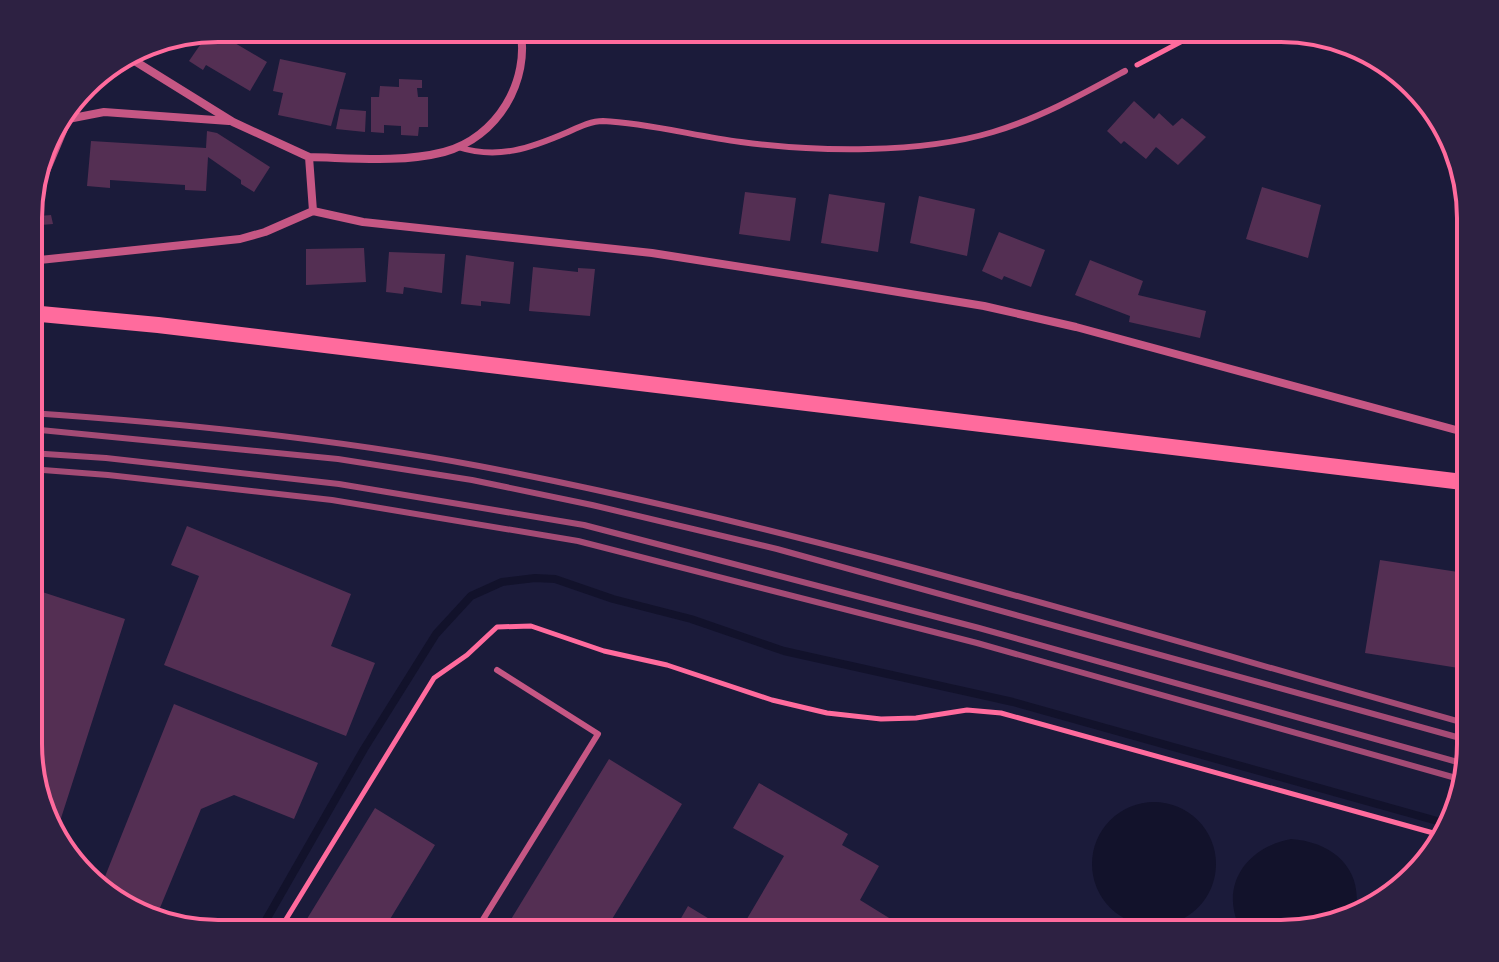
<svg xmlns="http://www.w3.org/2000/svg" width="1499" height="962" viewBox="0 0 1499 962" font-family="Mulish,sans-serif">
<style>
.water{fill:#12122b}
.lines{fill:none;stroke-linecap:round;stroke-linejoin:round}
.stream{stroke:#12122b;stroke-width:8}
.building{fill:#542f53}
.path{stroke:#ff6b9d;stroke-width:5}
.service{stroke:#c65784;stroke-width:6}
.minor{stroke:#c65784;stroke-width:8}
.secondary{stroke:#ff6b9d;stroke-width:16}
.rail{stroke:#a44b75;stroke-width:6}
.rim{fill:none;stroke:#ff6b9d;stroke-width:4}
</style>
<rect width="100%" height="100%" fill="#1b1b3a"/>
<path class="water" d="M1092 864a62 62 0 1 1 124 0a62 62 0 1 1-124 0Z
M1291,839C1333,842 1365,869 1355,915L1293,934H1243C1217,889 1244,848 1291,839Z"/>
<g class="lines">
<path class="stream" d="M258,934L364,749L436,634L471,596L502,582L535,578L555,579L613,599L691,619L784,651L1013,702L1448,824"/>
</g>
<path class="building" d="M211,29L267,62L250,91L206,65L203,70L189,61Z
M280,59L346,73L331,126L278,115L283,93L273,91Z
M399,79L422,80V88H417L418,97H428V127H419L418,136L401,135V126L384,125V133L371,132V97H379L380,86L399,87Z
M1134,101L1154,119L1159,113L1173,126L1182,118L1206,137L1178,165L1156,147L1146,159L1124,141L1121,144L1107,131Z
M340,109L366,111L365,132L336,129Z
M207,131L217,133L270,167L254,192L241,184V180L208,157L206,191L185,190V185L110,180V188L87,186L91,141L206,148Z
M1262,187L1321,205L1308,258L1246,239Z
M745,192L796,198L790,241L739,234Z
M829,194L885,203L878,252L821,243Z
M919,196L975,209L967,256L910,243Z
M51,215L53,224L41,225L39,216Z
M999,232L1045,250L1031,287L1004,276L1002,280L982,271Z
M364,248L366,282L306,285V249Z
M389,252L445,254L442,293L404,287L403,294L386,292Z
M466,255L514,262L510,304L481,301V306L461,304Z
M1090,260L1143,281L1138,295L1206,311L1200,338L1129,322L1130,316L1075,295Z
M533,267L578,272V268L595,269L590,316L529,311Z
M187,526L351,594L331,646L375,663L346,736L164,665L199,576L171,565Z
M1380,560L1471,574V670L1365,653Z
M30,588L125,619L54,840L30,769Z
M174,704L318,763L294,819L234,795L201,809L157,915L112,902L100,889Z
M609,759L682,804L603,934H502Z
M759,783L848,834L842,845L879,866L860,900L915,934H738L784,856L733,828Z
M375,808L435,845L381,934H313L302,927Z
M688,906L721,926L717,934H672Z"/>
<g class="lines">
<path class="path" d="M1137,65L1207,28
M277,934L434,678L467,655L497,627L531,626L604,651L667,665L772,700L827,713L881,719L916,718L967,710L1001,713L1444,836"/>
<path class="service" d="M458,147C498,160 531,148 568,132C579,127 591,121 603,121C648,123 695,136 741,142C817,152 920,154 993,132C1040,118 1083,94 1125,71
M474,934L598,734L497,670"/>
<path class="minor" d="M125,55L233,122L309,157L313,211
M68,119L76,97
M309,157C353,158 401,163 444,152C497,138 531,81 520,28
M31,190L42,181L68,119L104,112L229,121
M30,261L240,239L265,232L313,211L363,222L652,253L837,282L984,306L1076,327L1471,434"/>
<path class="secondary" d="M30,313L158,325L1471,483"/>
<path class="rail" d="M30,413C180,423 331,438 479,466C814,530 1143,633 1471,725
M30,429L338,459L472,480L592,505L777,549L1471,741
M30,453L106,458L339,484L584,525L979,628L1468,765
M30,469L108,475L332,500L578,541L977,643L1463,780"/>
</g>
<path d="M0 0H1499V962H0ZM218 42H1281A176 176 0 0 1 1457 218V744A176 176 0 0 1 1281 920H218A176 176 0 0 1 42 744V218A176 176 0 0 1 218 42Z" fill="#2d2142" fill-rule="evenodd"/>
<path class="rim" d="M218 42H1281A176 176 0 0 1 1457 218V744A176 176 0 0 1 1281 920H218A176 176 0 0 1 42 744V218A176 176 0 0 1 218 42Z"/>
</svg>
